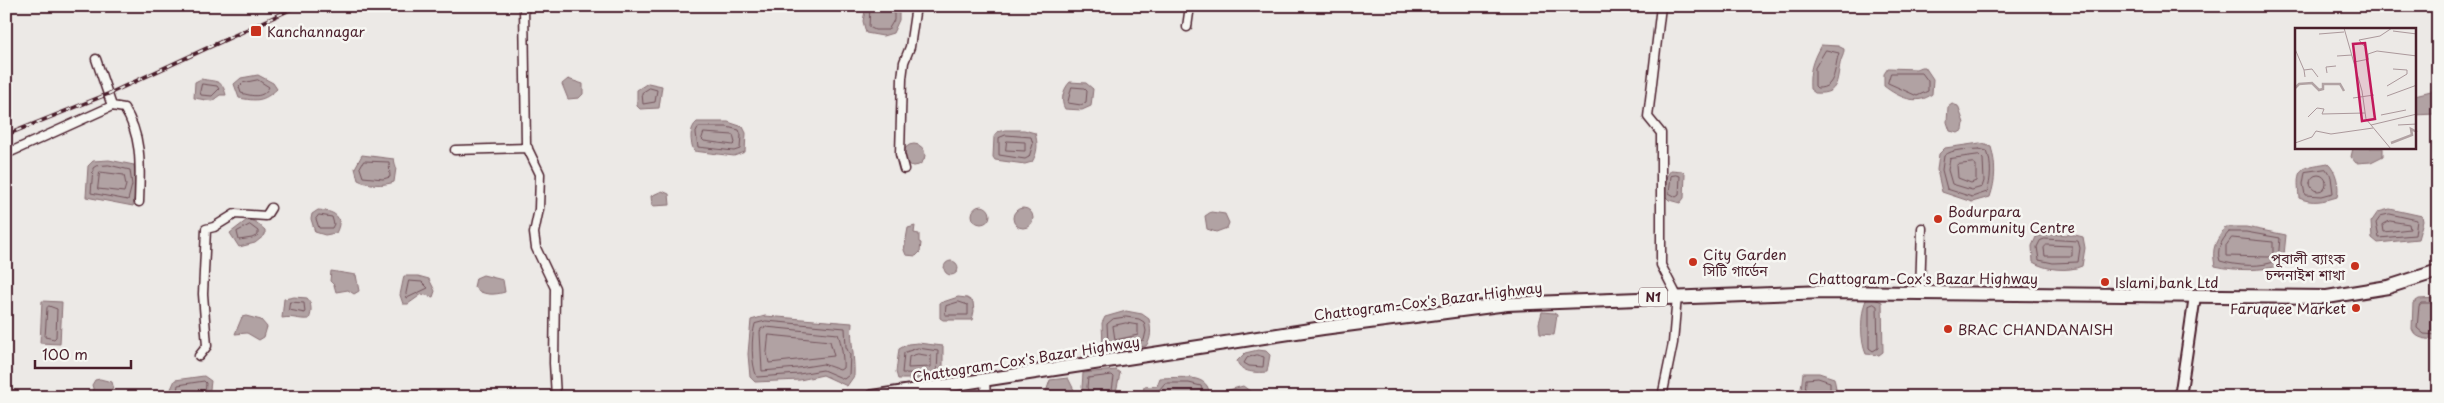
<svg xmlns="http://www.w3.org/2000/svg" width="2444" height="403" viewBox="0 0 2444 403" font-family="'Playpen Sans','Noto Sans Bengali',sans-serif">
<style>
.water{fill:#b1a2a3;stroke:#886e73}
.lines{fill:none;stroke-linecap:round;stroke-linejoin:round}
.shore{stroke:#73535b;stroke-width:1}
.minor-casing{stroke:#4a1f2b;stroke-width:11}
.tertiary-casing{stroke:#4a1f2b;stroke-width:14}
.trunk-casing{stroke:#4a1f2b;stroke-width:16}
.minor{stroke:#f6f6f2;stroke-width:8}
.tertiary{stroke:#f6f6f2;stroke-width:10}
.trunk{stroke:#f6f6f2;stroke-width:12}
.rail-casing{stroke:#4a1f2b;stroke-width:4}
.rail{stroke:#f6f6f2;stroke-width:2;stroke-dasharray:5.5;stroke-linecap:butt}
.poi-dot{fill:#c8321e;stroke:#f6f6f2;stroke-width:2}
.labels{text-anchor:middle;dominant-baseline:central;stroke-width:5;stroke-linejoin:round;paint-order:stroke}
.shield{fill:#f6f6f2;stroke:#7e6067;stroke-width:1}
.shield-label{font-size:12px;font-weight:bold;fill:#4a1f2b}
.poi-label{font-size:14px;fill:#4a1f2b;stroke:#f6f6f2;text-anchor:start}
.street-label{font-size:14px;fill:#4a1f2b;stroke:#f6f6f2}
.inset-river{fill:none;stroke:#b1a2a3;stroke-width:2.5}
.inset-road{fill:none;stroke:#ab989b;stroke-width:1}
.view{fill:#c2185b;fill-opacity:0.15;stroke:#c2185b;stroke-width:2.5}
.inset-edge{fill:none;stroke:#4a1f2b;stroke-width:2.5}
</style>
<rect width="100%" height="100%" fill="#ece9e6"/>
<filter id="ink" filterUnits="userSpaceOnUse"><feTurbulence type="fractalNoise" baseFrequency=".02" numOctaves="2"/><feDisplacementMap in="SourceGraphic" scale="10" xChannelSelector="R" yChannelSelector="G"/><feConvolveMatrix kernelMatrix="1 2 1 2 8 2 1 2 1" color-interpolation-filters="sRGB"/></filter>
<g filter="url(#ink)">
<path class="water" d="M866,6H899V20L893,33L883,36L866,33L863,21Z
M1821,45L1838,46L1844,49C1844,54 1843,55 1841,60C1836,78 1841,95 1815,93L1810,89C1809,71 1812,61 1821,45Z
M1921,67H1925L1933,79L1932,94C1917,106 1898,97 1884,86V74L1888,68L1916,69Z
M258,75L273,83L277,89C263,102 256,101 239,98L234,84L241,78Z
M201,79C216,82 222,79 226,95H220L212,101L194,98L195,82Z
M568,79L583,84V94L579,98L568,99L562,84Z
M1070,82L1086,83L1093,89L1091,106L1082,110L1065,109C1060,101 1063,89 1070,82Z
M648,83L662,86L659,108L640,109L637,106V90Z
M2431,91L2438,94V110L2434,114L2415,115V95Z
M1952,104L1958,106L1964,123L1963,130L1958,133L1950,131L1947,122L1948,107Z
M697,122H728L743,127L746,133L745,152L734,156L694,151C690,142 689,128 697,122Z
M1005,130H1024L1035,133C1038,144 1038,152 1032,162L1025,164L995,160L993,157L994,137L997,132Z
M1980,143L1991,147C1996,164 1996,180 1990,197L1972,202L1942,192L1937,170L1939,154L1945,148Z
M903 155a11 11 0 1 1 22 0a11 11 0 1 1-22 0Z
M2353,148H2383V156L2371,162L2356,163L2351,157Z
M362,155L394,159L396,168L394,182C384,186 367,185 358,180L355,168Z
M109,160L134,165L137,185L133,206L86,197L88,166L93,161Z
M2328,163C2336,170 2340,187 2337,197C2324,201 2312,204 2299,198C2296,166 2299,168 2328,163Z
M1671,170L1682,171L1685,174L1684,198L1680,203L1669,200L1664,195L1665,179Z
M662,191L669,194L670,205L652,206L651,196Z
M972 215a9 9 0 1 1 18 0a9 9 0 1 1-18 0Z
M1013 218a10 10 0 1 1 20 0a10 10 0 1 1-20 0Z
M2390,209L2422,216L2423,221L2418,239L2378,243L2372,238L2371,222L2378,212Z
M318,210C333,211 345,216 336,233L325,235L315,232L311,219L312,214Z
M1211,212L1225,214L1229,223L1227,228L1216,232L1207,229L1205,216Z
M247,220C255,219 259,225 265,230V235L255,243L239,247L230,233Z
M915,226L914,233L919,234V242L921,243L920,252L916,256L906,255L904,250L908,228Z
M2225,227H2246L2286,235L2283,265C2261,271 2237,271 2215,266C2211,246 2216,243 2225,227Z
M2044,234L2075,235L2083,237L2085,248L2082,266C2069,272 2045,270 2033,262L2032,246L2036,237Z
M944 268a7 7 0 1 1 14 0a7 7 0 1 1-14 0Z
M331,271L356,275L359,291L354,294L348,290L336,292L334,285L330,281Z
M483,275L503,280L505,292C495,295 482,296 474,287L476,278Z
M404,276H418L429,279L435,291L433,297L422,294L408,304H403L400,295Z
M294,297L307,298C312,303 312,313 309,319C298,320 294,316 282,318L284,299Z
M958,297L967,298L973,302L974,311L972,320H943L940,318V303Z
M2438,298V340C2428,339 2416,340 2412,329L2413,303L2419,299Z
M1874,299L1882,302L1883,352L1879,355L1866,354C1860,341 1860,314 1866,300Z
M42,301L62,302L60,344L40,343Z
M1126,311L1142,314L1149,319C1151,329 1152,338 1146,346L1109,351L1103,347L1102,323L1105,317Z
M1542,312L1554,313L1557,315L1554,335L1540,334L1539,323Z
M246,316L261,320L267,327L264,337L259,340L247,333L235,334L242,317Z
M765,316L852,323C850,342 855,357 854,376L847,386L823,375L800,380L755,382L750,377L748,354L751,320Z
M918,343L943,346V377L940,379H898L896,372L899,349L908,344Z
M1258,350L1266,351L1270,355L1267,372C1256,373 1241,373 1237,361L1245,353Z
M1116,370L1120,373L1115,397H1086L1082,388L1083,373Z
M1803,373H1819L1834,378L1836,388L1834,397H1800Z
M204,376L211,381L209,397H172L171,389L175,380Z
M1068,378L1075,392L1073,397H1049L1046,392L1050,380Z
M1160,378C1177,378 1212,372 1209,397H1142L1144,387L1157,386Z
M100,379L112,382L113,386L110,395H95L92,385L95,380Z
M1243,386L1258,397H1222V392Z
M413,391H429L435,397H377Z"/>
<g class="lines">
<path class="shore" d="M870,6L869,27L875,30H888L894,20V6
M1826,50L1839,53C1834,66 1837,89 1817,88L1815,86V68Z
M1891,73H1922L1928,81V91L1917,96L1888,83Z
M258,80L269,87C263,99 252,96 241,93L239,87L243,83Z
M202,84L217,86L219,89L212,96L201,95L200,92Z
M1072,87L1084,88L1087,91L1086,102L1081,105L1068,103Z
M650,88L657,90L655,102L643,104L642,93Z
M699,127H727L739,130L741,135L740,149L734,151L698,147L696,133Z
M704,133L733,135L735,143L733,145L704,141L702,139Z
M1006,135L1031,137L1033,144L1029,157L1025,159L999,155V138Z
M1007,141L1025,142V151L1006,150Z
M1979,149L1987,151C1992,164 1991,180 1987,192L1972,197L1947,189L1942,170L1944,156C1953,148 1968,150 1979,149Z
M1979,155L1983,159L1984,181L1982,187L1972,190L1952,184L1948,170L1950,159Z
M364,161L389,162L390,177L383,179L363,177L360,168Z
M1973,163L1976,165V181L1971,183L1958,178L1957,165Z
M109,165L130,170L132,185L128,200L91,193L93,168L96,166Z
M2326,169L2331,177L2333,193L2322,196L2305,195L2303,184L2305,172Z
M100,172L124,175L126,185L124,192L98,189Z
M2310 183a8 8 0 1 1 16 0a8 8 0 1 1-16 0Z
M1676,175L1680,176L1679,195L1676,197L1669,193L1671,176Z
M2390,214L2417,220L2415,235L2379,238L2376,223L2381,216Z
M319,215L332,217L334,224L332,228H319L316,219Z
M2390,221L2409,224L2410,229L2384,232L2383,225Z
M250,225L258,231V235L252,238L239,240L237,232Z
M2229,232H2246L2280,238L2278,260C2263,268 2237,266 2220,261C2216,250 2221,241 2229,232Z
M2232,238L2273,242V255L2269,257L2226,256V246Z
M2045,239L2078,241L2080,248L2078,262L2053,263L2039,260L2037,247L2040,241Z
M2047,245L2072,246V256H2045L2044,248Z
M409,281L422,282L428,288L407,298L406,294Z
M290,302L304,303L305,313L289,310Z
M959,302L968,305V315H945L946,306Z
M2438,303H2421L2419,306L2417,328L2424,334L2438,335
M1874,304L1877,306L1878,348L1873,351L1869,348V306Z
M49,306L57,309L56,337L54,339L45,337L47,308Z
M1126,317L1139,319L1144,322L1146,331L1144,340L1111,346L1108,343L1107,324L1113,319Z
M766,321L845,328L846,347L850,355L849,375L844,379L823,370L799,374L757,377C751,364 751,337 755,324Z
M1126,323L1138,325V335L1115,340L1113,326Z
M766,327L838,334C841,341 844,361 843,368L840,370L823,364L798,368L762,371L760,332L761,329Z
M769,335L830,341L834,356L769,363L767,353Z
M918,348L938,351L937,374L902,373L904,353Z
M918,354L931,356V367L908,368L909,357Z
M1257,355L1264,357L1263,367L1249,366L1244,363L1247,358Z
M176,397L178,385L204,381L206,383L205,397
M1090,397L1087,387L1088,378L1112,375L1114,377L1111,397
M1147,397L1148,392L1159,390L1165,383H1189L1201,386L1204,397
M1805,397L1806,379L1818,378L1830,382V397"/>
<g class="minor-casing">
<path id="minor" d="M524,6L526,145L540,174L539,209L534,233L536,248L555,288L554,363L556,397
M1661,6L1648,117L1661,133V265L1677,296L1673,343L1662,397
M1187,27L1190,6
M112,106L124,108C143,137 140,169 139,202
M455,150L528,148
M6,154L112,106L96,59
M904,169L900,154L902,78L904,62L910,47L916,6
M1920,293L1922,228
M199,356L207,346L203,294L206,229L214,227L235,214L266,216L271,208
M985,381L986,397"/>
</g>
<g class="tertiary-casing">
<path id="tertiary" d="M2180,397L2195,296"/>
</g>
<g class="trunk-casing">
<path id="trunk" d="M872,397L1323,328L1507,304L1824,292L2327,297L2388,287L2438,271"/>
</g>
<use href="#minor" class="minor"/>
<use href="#tertiary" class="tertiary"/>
<use href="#trunk" class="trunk"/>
<g class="rail-casing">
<path id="rail" d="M6,135L108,94L298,6"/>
</g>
<use href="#rail" class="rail"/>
</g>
</g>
<g class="poi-dot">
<rect x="250" y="25" width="12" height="12" rx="2.5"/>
<circle cx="1938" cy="219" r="5"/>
<circle cx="1693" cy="262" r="5"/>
<circle cx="2355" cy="266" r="5"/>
<circle cx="2105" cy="282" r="5"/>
<circle cx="2356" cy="308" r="5"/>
<circle cx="1948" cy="329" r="5"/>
</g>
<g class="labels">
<rect class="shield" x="1639" y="287.5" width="28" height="19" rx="4"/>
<g class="shield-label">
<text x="1653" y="297">N1</text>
</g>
<g class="poi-label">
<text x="267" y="31">Kanchannagar</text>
<text x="1948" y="211">Bodurpara<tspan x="1948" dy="16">Community Centre</tspan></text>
<text x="1703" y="254">City Garden<tspan x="1703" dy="16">সিটি গার্ডেন</tspan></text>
<text x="2345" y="258" text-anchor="end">পূবালী ব্যাংক<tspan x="2345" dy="16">চন্দনাইশ শাখা</tspan></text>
<text x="2115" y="282">Islami bank Ltd</text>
<text x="2346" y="308" text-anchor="end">Faruquee Market</text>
<text x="1958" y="329">BRAC CHANDANAISH</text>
</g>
<g class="street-label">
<text x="1923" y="278">Chattogram-Cox's Bazar Highway</text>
<text transform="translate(1428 301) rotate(-7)">Chattogram-Cox's Bazar Highway</text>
<text transform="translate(1026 359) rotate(-9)">Chattogram-Cox's Bazar Highway</text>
</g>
</g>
<g transform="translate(2295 28)">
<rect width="121" height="121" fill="#ece9e6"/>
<path class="inset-river" d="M0,60L4,56L17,55L24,62L28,61V56H45L49,63M96,115L117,107L116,101L122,104"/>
<path class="inset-road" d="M49,0L67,63L71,91L96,121M98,3L122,6M24,6L49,4M69,18L64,12L85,8L97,0M0,21L9,42M42,28L57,27M73,31V26L82,23L122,28M59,34L74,31M32,45L31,39L41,38M10,49L9,42L17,41L23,49M92,58L112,46V42L98,41M92,68L122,57M58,70L79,67M86,87L111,82M13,89L22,80L29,81L27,86L70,85M76,97L122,86M103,97L122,96M0,115L17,109L21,103L36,106L78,100"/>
<path class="view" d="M70,15L80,91L67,93L58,16Z"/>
<rect width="121" height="121" class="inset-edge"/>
</g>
<rect width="2444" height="403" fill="none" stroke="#f6f6f2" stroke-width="25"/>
<rect x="12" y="12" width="2419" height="378" fill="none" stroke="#4a1f2b" stroke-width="2" filter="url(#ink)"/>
<path d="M35 360v8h96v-8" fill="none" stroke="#4a1f2b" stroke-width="2.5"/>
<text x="42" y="360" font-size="15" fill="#4a1f2b" stroke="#f6f6f2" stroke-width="4" paint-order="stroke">100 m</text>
</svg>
